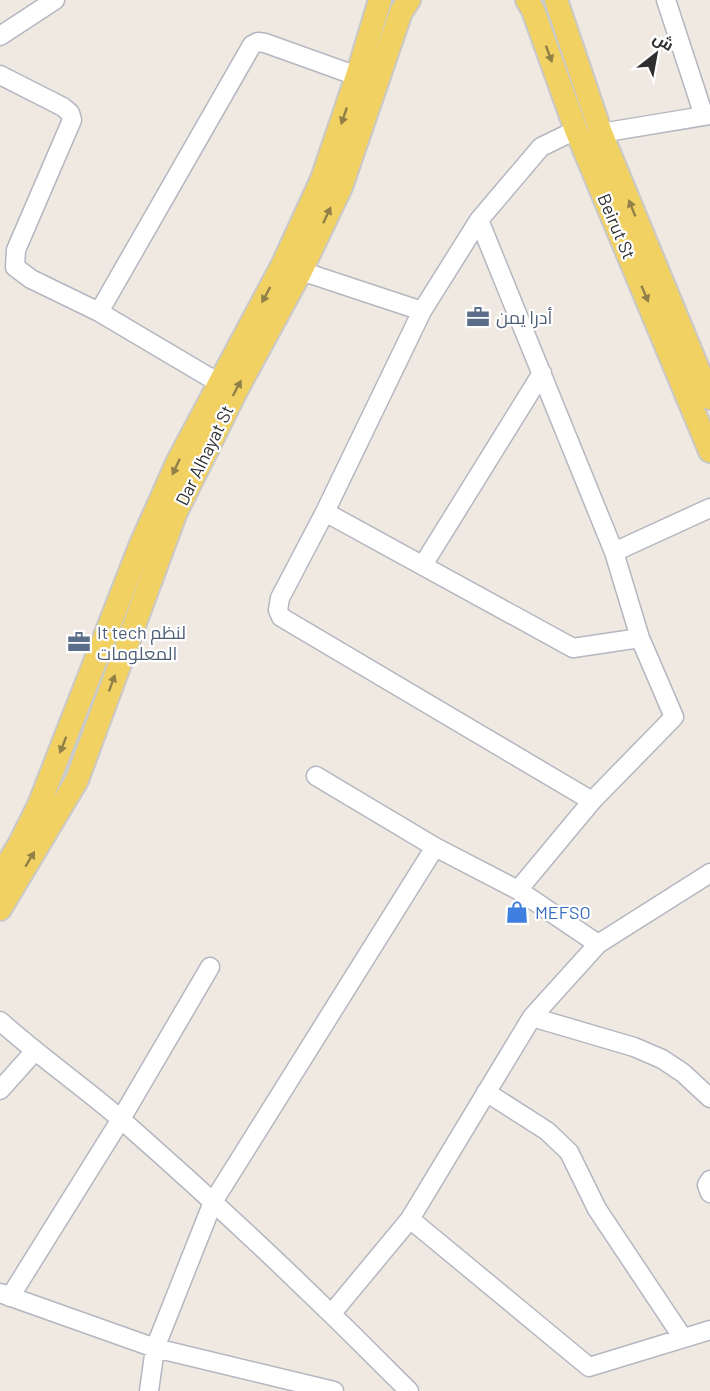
<svg xmlns="http://www.w3.org/2000/svg" width="710" height="1391" viewBox="0 0 710 1391" font-family="Barlow,Cairo,sans-serif">
<style>
.lines{fill:none;stroke-linecap:round;stroke-linejoin:round}
.minor-casing{stroke:#b4b7c1;stroke-width:21}
.major-casing{stroke:#c9c9c9;stroke-width:26}
.minor{stroke:#fff;stroke-width:18}
.major{stroke:#f2d163;stroke-width:22}
.oneway{fill:#908048}
.labels{text-anchor:middle;dominant-baseline:central;stroke-width:4.5;stroke-linejoin:round;paint-order:stroke}
.street-label{font-size:18px;fill:#2e2e2e;stroke:#fff}
.service-label{font-size:18px;fill:#4e5e75;stroke:#fff;text-anchor:start}
.shop-label{font-size:18px;fill:#366cbe;stroke:#fff;text-anchor:start}
</style>
<rect width="100%" height="100%" fill="#efe9e1"/>
<g class="lines">
<g class="minor-casing">
<path id="minor" d="M666,0L704,116
M0,36L55,0
M0,75L63,107L70,113L72,120L16,250L15,267L31,279L99,312L219,383
M576,130L541,147L479,220L422,311L325,512L573,648L640,638
M601,133L710,115
M479,220L614,552L640,638L674,717L592,801L518,890
M301,271L422,311
M99,312L252,45L258,42L265,43L357,76
M325,512L280,598L278,610L281,617L592,801
M614,552L710,508
M423,565L542,373
M316,776L435,847L518,890L598,944
M532,1017L634,1047L662,1059L683,1073L710,1098
M0,1021C40,1057 84,1087 124,1122C222,1208 317,1298 409,1391
M0,1090L34,1052
M486,1092L547,1131L569,1152L597,1209L683,1338
M710,1180L707,1185L710,1193
M410,1219L589,1367L710,1330
M0,1293L155,1348L213,1202L435,847
M10,1297L121,1119L210,967
M332,1313L410,1219L532,1017L598,944L710,873
M149,1391L155,1348L334,1391"/>
</g>
<g class="major-casing">
<path id="major" d="M527,0L533,10L576,130L710,451
M556,0L601,133L710,398
M0,876L19,845L39,805L141,544L178,461L283,264L322,179L357,76L380,0
M0,909L77,780L176,512L236,391L301,271L341,187L401,12L409,0"/>
</g>
<use href="#minor" class="minor"/>
<use href="#major" class="major"/>
</g>
<defs><path id="oneway-solid" d="M-6-.8H1V-3.2L6.5 0L1 3.2V.8H-6Z" transform="scale(1.5)"/></defs>
<g class="oneway">
<use href="#oneway-solid" transform="translate(549 54) rotate(70)"/>
<use href="#oneway-solid" transform="translate(344 116) rotate(109)"/>
<use href="#oneway-solid" transform="translate(632 208) rotate(-112)"/>
<use href="#oneway-solid" transform="translate(327 215) rotate(-65)"/>
<use href="#oneway-solid" transform="translate(645 294) rotate(67)"/>
<use href="#oneway-solid" transform="translate(266 295) rotate(118)"/>
<use href="#oneway-solid" transform="translate(237 388) rotate(-62)"/>
<use href="#oneway-solid" transform="translate(176 467) rotate(115)"/>
<use href="#oneway-solid" transform="translate(112 683) rotate(-70)"/>
<use href="#oneway-solid" transform="translate(63 745) rotate(111)"/>
<use href="#oneway-solid" transform="translate(30 859) rotate(-59)"/>
</g>
<defs>
<g id="office-bare" transform="scale(1.8)"><path d="M-6-3h4V-5.5h4V-3h4V5H-6ZM-1-4.5V-3h2v-1.5ZM-6 0V1H6V0Z" fill="#5c6f8a" stroke="#fff" stroke-width="2.5" paint-order="stroke"/></g>
<g id="shop-bare" transform="scale(1.8)"><path d="M-5-2.5h2.3a2.7 3.5 0 0 1 5.4 0H5L5.5 6h-11ZM-1.5-2.5h3a1.5 2.3 0 0 0-3 0Z" fill="#3f7fe0" stroke="#fff" stroke-width="2.5" paint-order="stroke"/></g>
</defs>
<g fill-rule="evenodd">
<use href="#office-bare" x="478" y="317"/>
<use href="#office-bare" x="79" y="642"/>
<use href="#shop-bare" x="517" y="912"/>
</g>
<g class="labels">
<g class="street-label">
<text transform="translate(617 226) rotate(67)">Beirut St</text>
<text transform="translate(204 455) rotate(-64)">Dar Alhayat St</text>
</g>
<g class="service-label">
<text x="496" y="317">أدرا يمن</text>
<text x="97" y="632">It tech لنظم<tspan x="97" dy="21">المعلومات</tspan></text>
</g>
<g class="shop-label">
<text x="535" y="912">MEFSO</text>
</g>
</g>
<g transform="translate(656 54) rotate(31)" stroke="#ffffff" stroke-width="4.5" paint-order="stroke">
<path d="M0-4.5L10 22L0 15L-10 22Z" fill="#2e2e2e"/>
<text y="-9" font-size="16" font-weight="bold" text-anchor="middle" fill="#2e2e2e">ش</text>
</g>
</svg>
